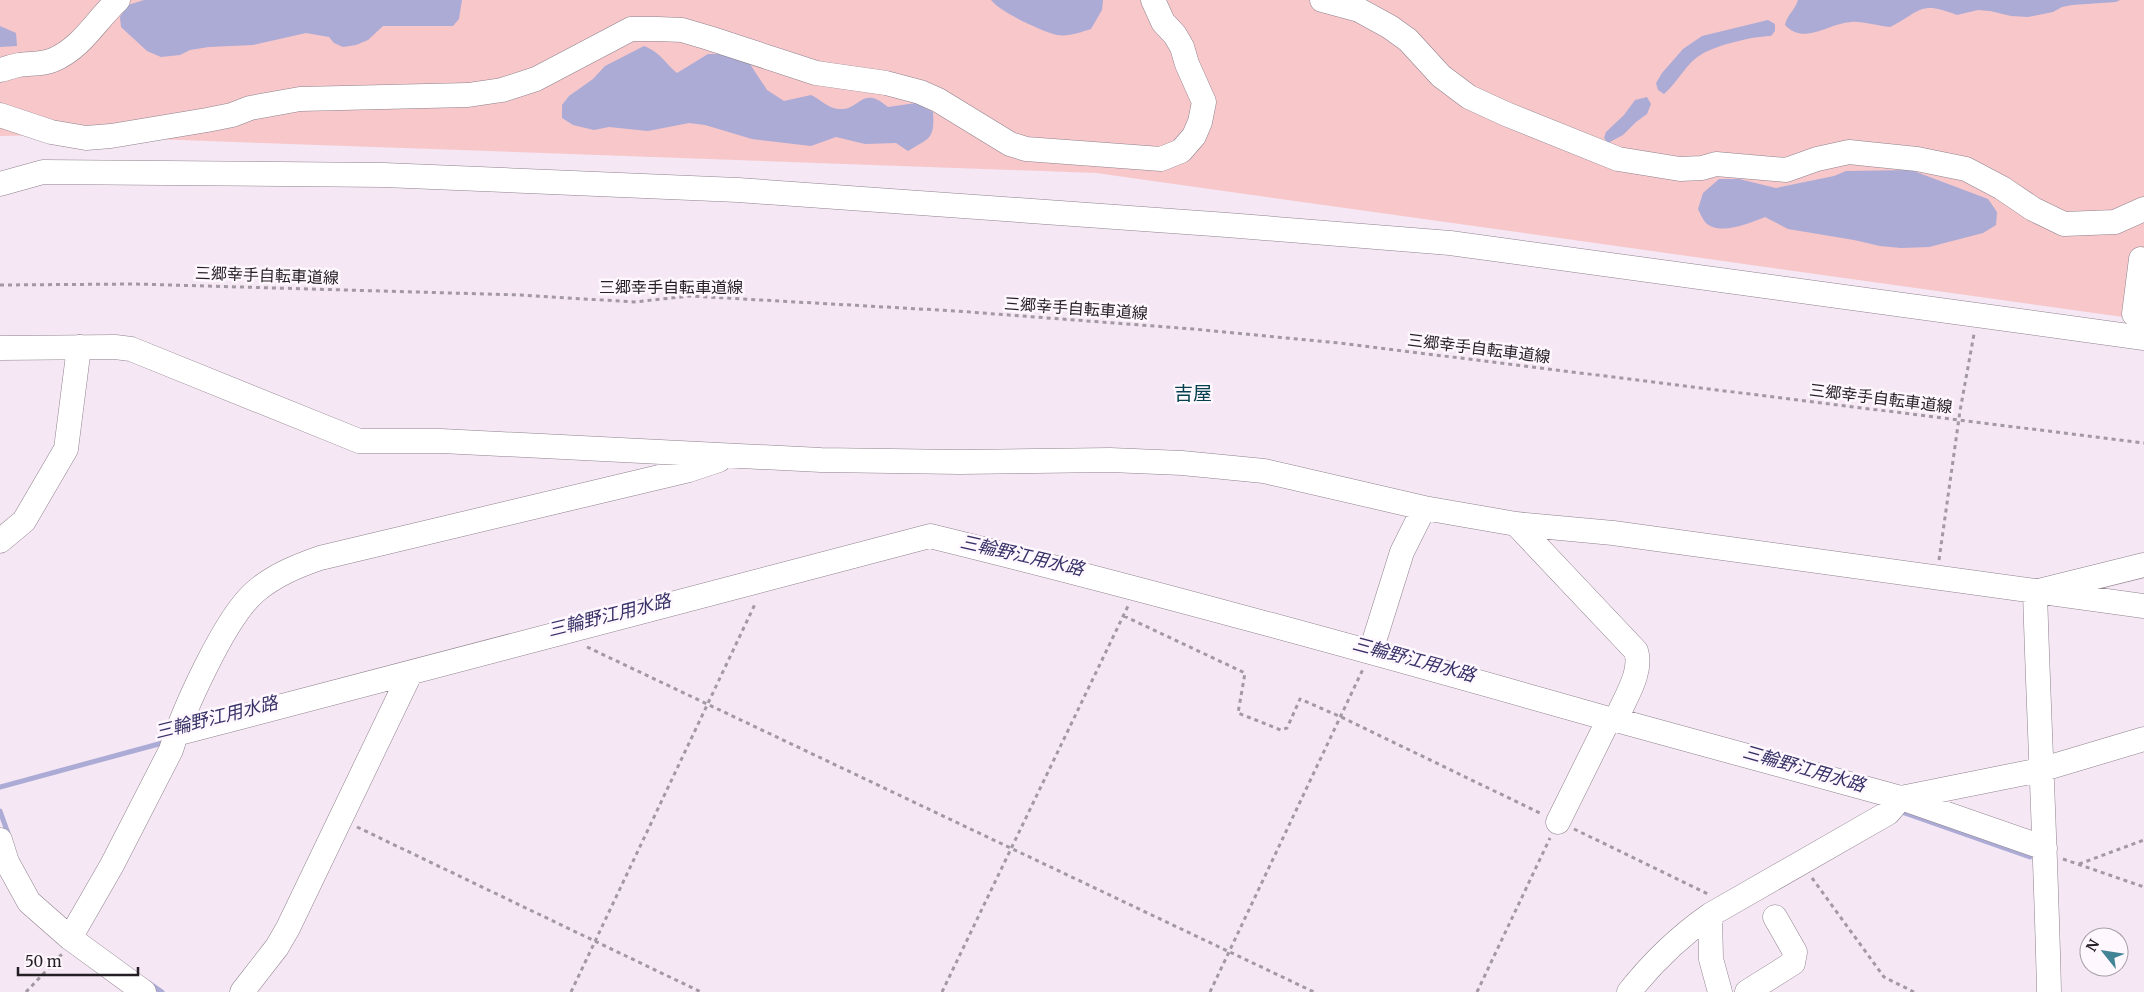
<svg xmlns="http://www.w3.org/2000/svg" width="2144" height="992" viewBox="0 0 2144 992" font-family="Merriweather,'Noto Sans JP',serif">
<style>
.green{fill:#f7c7ca}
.water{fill:#ababd6}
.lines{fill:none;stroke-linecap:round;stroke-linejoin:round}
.stream{stroke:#ababd6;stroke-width:5}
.minor-casing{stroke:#8f828d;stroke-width:25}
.path{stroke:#a399a2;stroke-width:3;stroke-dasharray:4 4;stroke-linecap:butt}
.minor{stroke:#fff;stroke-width:24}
.labels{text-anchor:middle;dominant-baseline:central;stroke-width:5;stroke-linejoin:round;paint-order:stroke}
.street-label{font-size:16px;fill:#241f24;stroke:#fff7fe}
.water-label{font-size:18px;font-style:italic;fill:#363167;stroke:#fff7fe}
.quarter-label{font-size:19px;fill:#04404e;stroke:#fff7fe}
</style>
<rect width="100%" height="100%" fill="#f5e7f4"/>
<path class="green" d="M0,0H2144V320L1096,173L42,135L0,136Z"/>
<path class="water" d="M144,0H462L459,19L453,26H383L368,40L356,45L343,47L334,43L329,37L306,33L253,45L209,47L190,50L180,55L161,57L147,51L121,27L120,17L128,5Z
M991,0H1103L1102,10L1091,29C1081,32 1068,37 1057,35C1041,31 1000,12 991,0Z
M1798,0H2120L2116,2L2072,5L2062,7L2053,12L2028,17L2011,16L1990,11L1978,10L1957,15C1920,0 1921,11 1890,27C1877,26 1863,21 1851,22C1828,23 1805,46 1785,25C1787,15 1795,10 1798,0Z
M1768,20L1775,24V31L1771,36C1754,36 1717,45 1702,54C1686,63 1678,82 1664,94L1658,90L1656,83L1662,73L1683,49L1702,36Z
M0,26L16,33L17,46L0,47Z
M644,46C661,53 663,61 677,73L708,54H726L750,64L767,90L784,101L811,95C820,99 828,108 838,109C861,111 861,84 888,107L916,103L933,112C935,140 929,138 908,151L896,143L865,144L836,137L811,146L752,139L705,125L689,123L648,131L609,127L594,130L573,125L562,118V105L569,96L593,79L605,66Z
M1647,97L1651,104L1647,114L1636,122L1623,135L1608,143L1604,138L1606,132L1624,115L1635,100Z
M1911,170L1988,199L1997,212L1996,225L1983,233L1929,247L1901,248L1880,246L1854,240L1788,229L1765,217C1750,223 1720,236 1706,223C1703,220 1700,213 1698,209L1703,193L1719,179H1739L1776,188L1834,176L1846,171Z"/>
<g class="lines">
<path class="stream" d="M0,787L166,742
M0,811L9,836
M1899,811L2030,857
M149,983L162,992"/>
<g class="minor-casing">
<path id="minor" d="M1322,0L1359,10L1390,27L1408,40L1441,76L1469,97L1506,114L1618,159L1680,169L1702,168L1716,164L1786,170L1817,159L1849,152L1868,154L1917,159L1966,169L2002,188L2033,209L2064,224L2115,222L2144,209
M0,70C6,69 12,66 19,65C30,63 42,65 53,60C82,48 96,20 118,0
M0,115L51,132L86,138L111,136L207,120L232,115L250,108L300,99L468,95L502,90L536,79L631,29H658L682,30L709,38L816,73L886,83L920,92L938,100L1010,144L1026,149L1161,159L1181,151L1194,136L1200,122L1204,102L1187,64L1182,47L1175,35L1163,22L1153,0
M0,184L43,172L384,175L738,190L1227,225L1450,243L2144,338
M2144,260L2141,259L2134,314L2144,316
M0,348L115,347L131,349L359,441H441L821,460L960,462L1110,460L1182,463L1264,471L1424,508L1516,524L1613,533L2144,606
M1516,524L1636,651C1643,673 1624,699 1616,720L1901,798L2045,848
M0,541L24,521L66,449L79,347
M1371,651L1402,552L1424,508
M176,734L930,536C1158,592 1384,655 1609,719L1617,717
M1558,822L1609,719
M0,840L7,862L29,902L70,938L144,992
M1710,915L1711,959L1720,992
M70,938L112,865L171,750C183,711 225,617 256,591C275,575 297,566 320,558L689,470L719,460
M242,992L277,947L288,928L410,674
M1629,992C1652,963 1680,936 1710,915L1888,813L1901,798L2040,770L2144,739
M1747,992L1793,963L1795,952L1775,917
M2049,992C2046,858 2039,725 2035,592L2144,565"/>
</g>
<path class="path" d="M0,285L135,284L521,295L634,302L690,296L956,311L1193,329L1339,343L2144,443
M1939,560L1960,411L1974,334
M1124,616L1245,673L1238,713L1281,730L1287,728L1300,699L1341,717L1542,814
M587,647L1314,992
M357,827L701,992
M1574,829L1708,894
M2063,859L2144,887
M2079,864L2144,840
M1812,878L1884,977L1914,992
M26,992L62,954
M571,992L756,602
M942,992L1128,606
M1210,992L1363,669
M1477,992L1550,838"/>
<use href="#minor" class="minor"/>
</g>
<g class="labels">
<g class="street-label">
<text transform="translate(267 275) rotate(2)">三郷幸手自転車道線</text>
<text x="671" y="287">三郷幸手自転車道線</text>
<text transform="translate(1076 308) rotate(4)">三郷幸手自転車道線</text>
<text transform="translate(1479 348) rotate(7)">三郷幸手自転車道線</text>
<text transform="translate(1881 398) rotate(7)">三郷幸手自転車道線</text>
</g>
<g class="water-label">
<text transform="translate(1022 555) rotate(13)">三輪野江用水路</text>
<text transform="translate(609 615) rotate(-14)">三輪野江用水路</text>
<text transform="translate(1414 659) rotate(15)">三輪野江用水路</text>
<text transform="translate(216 717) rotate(-14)">三輪野江用水路</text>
<text transform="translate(1804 768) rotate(16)">三輪野江用水路</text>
</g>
<g class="quarter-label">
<text x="1193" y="393">吉屋</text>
</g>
</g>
<g transform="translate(2104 952) rotate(300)"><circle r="24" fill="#fff7fe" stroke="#a7a1a7"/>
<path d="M0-4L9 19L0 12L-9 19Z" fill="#428496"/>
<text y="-8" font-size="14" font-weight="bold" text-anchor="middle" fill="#241f24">N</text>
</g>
<path d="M18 967v8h120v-8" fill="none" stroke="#241f24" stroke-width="2.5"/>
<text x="25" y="967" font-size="15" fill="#241f24" stroke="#fff7fe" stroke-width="4" paint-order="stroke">50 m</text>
</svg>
